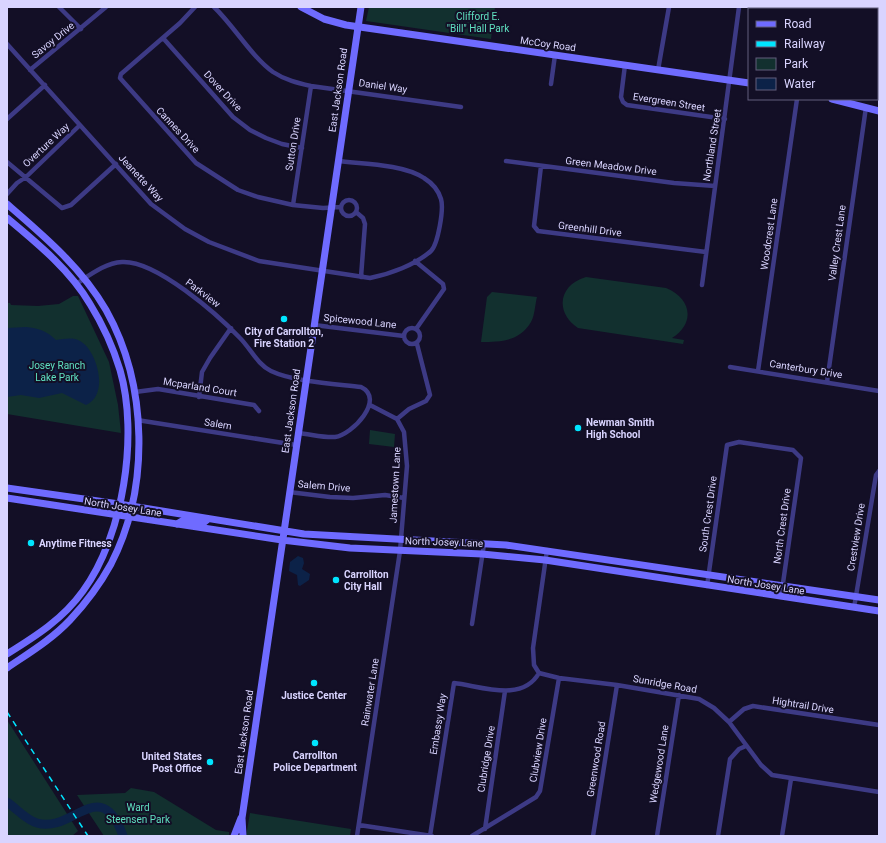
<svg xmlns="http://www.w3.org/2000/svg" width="886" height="843" viewBox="0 0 886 843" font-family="Roboto,sans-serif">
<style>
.green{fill:#12302f}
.water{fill:#0c2248}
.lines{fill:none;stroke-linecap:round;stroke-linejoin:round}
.river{stroke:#0c2248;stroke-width:9}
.street{stroke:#3d3a85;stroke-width:4.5}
.secondary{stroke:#6f6bff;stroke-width:7}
.rail{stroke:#00e5ff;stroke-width:1.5;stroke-dasharray:6 5;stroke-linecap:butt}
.poi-dot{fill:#00e5ff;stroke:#130f26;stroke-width:1.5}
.labels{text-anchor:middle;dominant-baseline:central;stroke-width:4;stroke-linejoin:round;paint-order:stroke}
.park-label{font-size:10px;fill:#5fe0c0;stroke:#130f26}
.street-label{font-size:10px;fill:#d9d4ff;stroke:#130f26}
.poi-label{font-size:10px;font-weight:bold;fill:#d9d4ff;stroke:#130f26}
</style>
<rect width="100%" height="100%" fill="#130f26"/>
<path class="green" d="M369,7H495L491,39L366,21Z
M586,277L666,288C691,298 696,323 672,338L684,340L683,344L578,328C555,313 558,285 586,277Z
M492,292L537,297C535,304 535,315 531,322C520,341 501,342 481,342L487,297Z
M73,296H78L109,362L118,405L121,433L7,414V303H10L11,305L38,306L59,304Z
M370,430L395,434L394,447L369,444Z
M7,720L78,831L72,836H7Z
M131,788L154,792L216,830L229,832V836H104L77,795L125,793Z
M250,813L351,829L350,836H246Z"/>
<path class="water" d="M26,327C38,328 47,331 56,340C64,339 73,337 80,341C97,350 110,395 86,405L62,393L39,398L21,395L7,397V328Z
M298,556L303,558L304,563L302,569L310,574L309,580L300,586L298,585L297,575L289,571L290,562Z"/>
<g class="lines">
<path class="river" d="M7,802C17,809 26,820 37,823C72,834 101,773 123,836"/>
<path class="street" d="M59,7L81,29
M195,7L180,23L121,74L120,78L196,163L238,190L258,197L293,205L323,208L341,207
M214,7C234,26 251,56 273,72C285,80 298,83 311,86L461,107
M163,38L233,117L250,130L266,138L282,144L302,148
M7,44L151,204L185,229L209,242L259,261L370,278C390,274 415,265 431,251C438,244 444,209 441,199C438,189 432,183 424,178C403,164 363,164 338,161
M625,65L621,97L623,102L627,105L725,119
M30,70L106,7
M658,70L669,7
M551,84L555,55
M7,119L45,85
M506,161L674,183L715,186
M7,162L62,208L71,205L116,164
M541,166L534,226L538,231L706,252
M7,194L17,183L26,177L80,125
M341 208a8 8 0 1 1 16 0a8 8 0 1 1-16 0Z
M293,205L311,86
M356,212L363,218L365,224L361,277
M415,261L443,284L444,289L416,329
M76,284C90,275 105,263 122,262C156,260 218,315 240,338C250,348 258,365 271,371C294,382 336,384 361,387C386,399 352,435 335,437C324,438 310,434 298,433
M702,285L739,7
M314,325L404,336
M404 336a8 8 0 1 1 16 0a8 8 0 1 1-16 0Z
M730,367L879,391
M758,371L797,99
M827,382L866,107
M135,392L158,389L254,405L259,411
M199,397L202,372L210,358L231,328
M397,419L409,409L426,401L430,395L417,344
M137,420L296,445
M289,492L330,497L353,498L385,495L404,498
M547,550L533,648L534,665L539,673L559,678L617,685L699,699L714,708L729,722L761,765L772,775L879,792
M707,586L727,445L739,442L793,450L801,458L781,597
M854,608L876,475L879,471
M472,624L484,544
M729,722L744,709L753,706L879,725
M359,825L432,836
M485,829L505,691
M357,836L400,551L407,466L404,432L397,419L370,405
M430,836L454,683C481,686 522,703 539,673
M472,836L536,797L540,791L559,678
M593,836L617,685
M657,836L679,695
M718,836L730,759L739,749L746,746
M782,836L791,779"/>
<path class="secondary" d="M301,7L324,19L346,25L749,83
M832,99L879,111
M7,204C44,236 81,267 106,310C148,385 150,488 111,564C100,584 85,604 70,620C51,640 29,653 7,668
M7,218C37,243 70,270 90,304C103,325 113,347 120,370C139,435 123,537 83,591C63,619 36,636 7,654
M7,488L119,504L304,534L506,545L879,600
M7,498L282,540L350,548L482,554L545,560L879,611
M177,524L182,521L202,524L208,519
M234,836L241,818
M243,836L242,818L361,7"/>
<path class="rail" d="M7,712L88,836"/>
</g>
<g class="poi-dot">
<circle cx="284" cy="319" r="4"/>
<circle cx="578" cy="428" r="4"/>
<circle cx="31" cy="543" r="4"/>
<circle cx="336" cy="580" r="4"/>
<circle cx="314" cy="683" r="4"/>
<circle cx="315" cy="743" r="4"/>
<circle cx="210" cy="762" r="4"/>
</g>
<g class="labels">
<g class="park-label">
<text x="478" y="16">Clifford E.<tspan x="478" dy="12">"Bill" Hall Park</tspan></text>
<text x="57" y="365">Josey Ranch<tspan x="57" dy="12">Lake Park</tspan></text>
<text x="138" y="807">Ward<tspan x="138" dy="12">Steensen Park</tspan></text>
</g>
<g class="street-label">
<text transform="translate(53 40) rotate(-39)">Savoy Drive</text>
<text transform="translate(548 44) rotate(8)">McCoy Road</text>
<text transform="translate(383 86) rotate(8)">Daniel Way</text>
<text transform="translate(338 90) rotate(-82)">East Jackson Road</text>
<text transform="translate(223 91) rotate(47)">Dover Drive</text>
<text transform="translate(669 102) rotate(9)">Evergreen Street</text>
<text transform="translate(178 130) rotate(47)">Cannes Drive</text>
<text transform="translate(293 144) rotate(-81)">Sutton Drive</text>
<text transform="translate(46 145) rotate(-43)">Overture Way</text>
<text transform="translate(712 145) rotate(-81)">Northland Street</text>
<text transform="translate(611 166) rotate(7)">Green Meadow Drive</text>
<text transform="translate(141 178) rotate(47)">Jeanette Way</text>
<text transform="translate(590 229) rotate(7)">Greenhill Drive</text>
<text transform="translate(769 234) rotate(-82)">Woodcrest Lane</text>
<text transform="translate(837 243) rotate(-82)">Valley Crest Lane</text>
<text transform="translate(203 293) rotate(37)">Parkview</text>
<text transform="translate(360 321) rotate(6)">Spicewood Lane</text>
<text transform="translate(806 369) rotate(9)">Canterbury Drive</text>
<text transform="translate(200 387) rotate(9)">Mcparland Court</text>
<text transform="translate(291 411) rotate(-82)">East Jackson Road</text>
<text transform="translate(218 424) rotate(9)">Salem</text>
<text transform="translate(395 485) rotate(-87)">Jamestown Lane</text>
<text transform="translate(324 486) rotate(5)">Salem Drive</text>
<text transform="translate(123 507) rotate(9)">North Josey Lane</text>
<text transform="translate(708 514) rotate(-82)">South Crest Drive</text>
<text transform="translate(782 526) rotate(-82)">North Crest Drive</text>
<text transform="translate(856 537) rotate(-81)">Crestview Drive</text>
<text transform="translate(444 542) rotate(2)">North Josey Lane</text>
<text transform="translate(766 585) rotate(9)">North Josey Lane</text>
<text transform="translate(665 684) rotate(10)">Sunridge Road</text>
<text transform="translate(370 692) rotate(-81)">Rainwater Lane</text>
<text transform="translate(803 705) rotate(9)">Hightrail Drive</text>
<text transform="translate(438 724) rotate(-81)">Embassy Way</text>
<text transform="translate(244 732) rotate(-82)">East Jackson Road</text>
<text transform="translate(538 750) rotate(-81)">Clubview Drive</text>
<text transform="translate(486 759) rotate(-81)">Clubridge Drive</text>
<text transform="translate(596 759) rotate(-81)">Greenwood Road</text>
<text transform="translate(659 764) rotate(-81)">Wedgewood Lane</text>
</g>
<g class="poi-label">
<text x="284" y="331">City of Carrollton,<tspan x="284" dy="12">Fire Station 2</tspan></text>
<text x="586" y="422" text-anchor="start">Newman Smith<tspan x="586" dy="12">High School</tspan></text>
<text x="39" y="543" text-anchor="start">Anytime Fitness</text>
<text x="344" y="574" text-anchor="start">Carrollton<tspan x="344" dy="12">City Hall</tspan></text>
<text x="314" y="695">Justice Center</text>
<text x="315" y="755">Carrollton<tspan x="315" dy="12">Police Department</tspan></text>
<text x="202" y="756" text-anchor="end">United States<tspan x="202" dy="12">Post Office</tspan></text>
</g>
</g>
<rect width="886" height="843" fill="none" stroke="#d9d4ff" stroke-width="16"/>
<rect x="748" y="8" width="130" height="92" fill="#130f26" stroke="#625e7d"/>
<rect x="756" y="21" width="20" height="6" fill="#6f6bff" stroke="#625e7d"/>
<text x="784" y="28" font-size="12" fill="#d9d4ff">Road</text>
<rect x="756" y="41" width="20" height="6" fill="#00e5ff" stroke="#625e7d"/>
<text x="784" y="48" font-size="12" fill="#d9d4ff">Railway</text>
<rect x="756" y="58" width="20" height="12" fill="#12302f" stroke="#625e7d"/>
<text x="784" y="68" font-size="12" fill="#d9d4ff">Park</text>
<rect x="756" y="78" width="20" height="12" fill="#0c2248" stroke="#625e7d"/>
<text x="784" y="88" font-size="12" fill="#d9d4ff">Water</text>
</svg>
